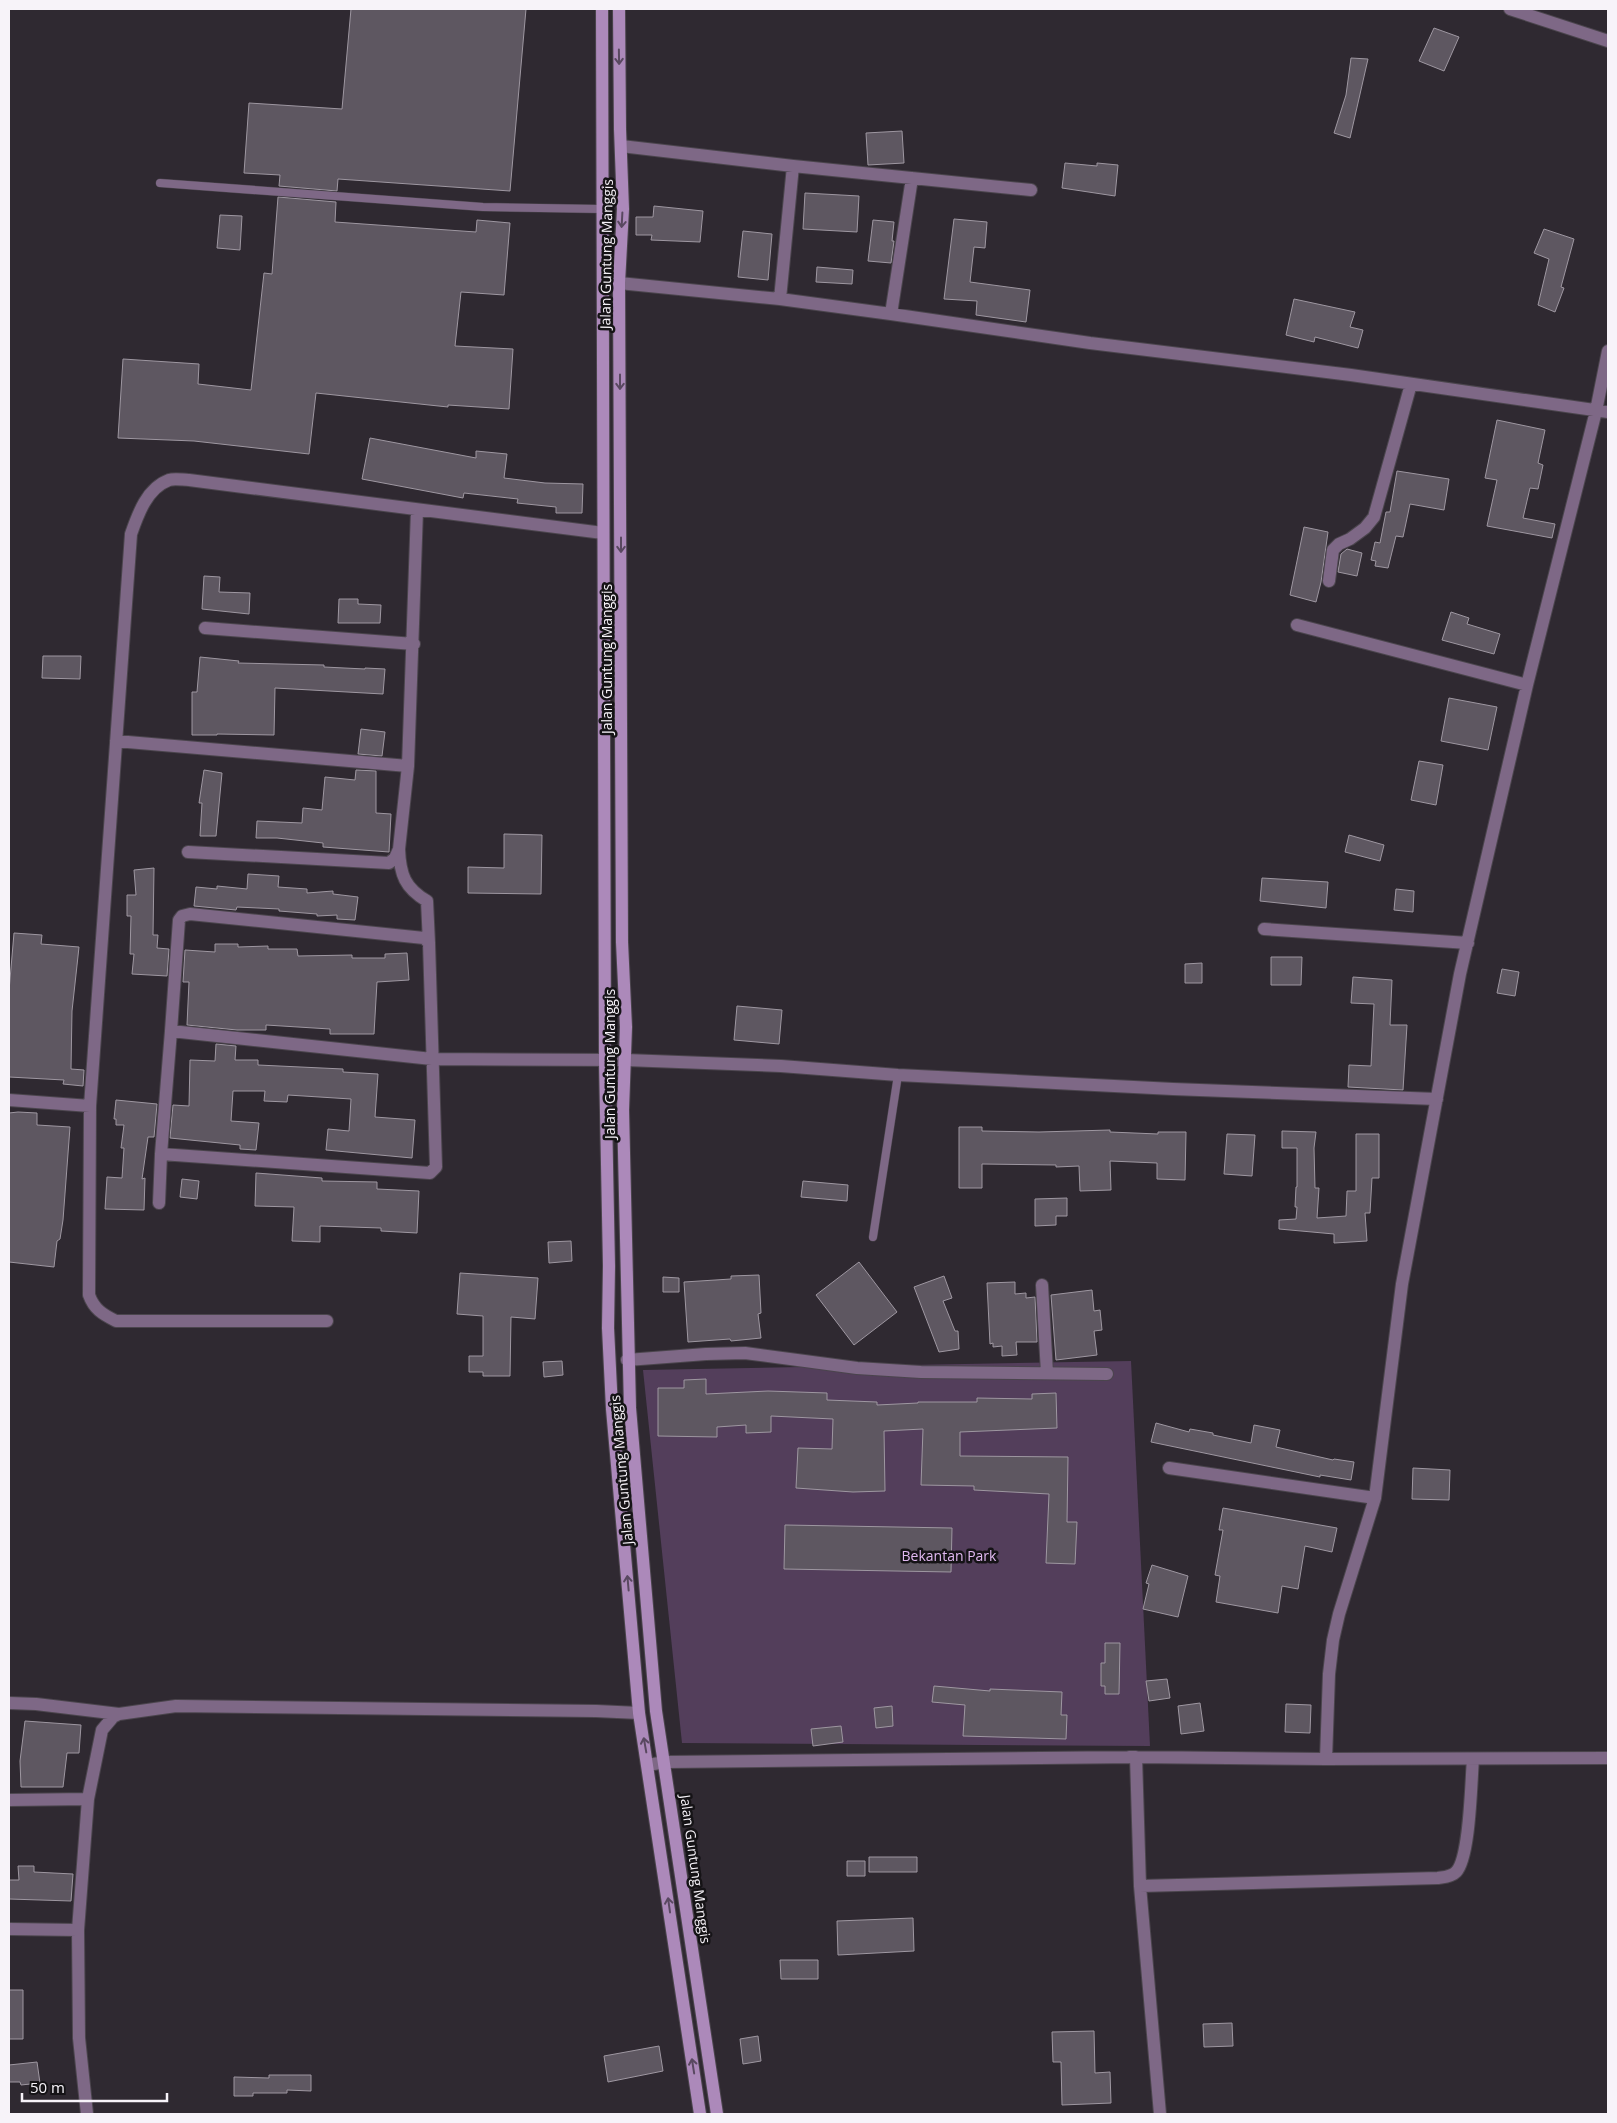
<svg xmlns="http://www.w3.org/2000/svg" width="1617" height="2123" viewBox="0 0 1617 2123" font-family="'Open Sans',sans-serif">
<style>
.green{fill:#533e5b}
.building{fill:#5e5761;stroke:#9e97a1}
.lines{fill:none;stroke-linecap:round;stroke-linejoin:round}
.lane-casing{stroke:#4b454d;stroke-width:9}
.street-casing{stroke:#4b454d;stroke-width:14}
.secondary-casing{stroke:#4b454d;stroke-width:14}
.lane{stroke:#7e6886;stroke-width:8}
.street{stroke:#7e6886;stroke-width:12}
.secondary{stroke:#ac89ba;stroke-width:12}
.oneway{stroke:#594860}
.labels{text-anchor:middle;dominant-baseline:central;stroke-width:5;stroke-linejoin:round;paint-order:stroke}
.street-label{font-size:14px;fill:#f7f3f9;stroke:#151316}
.park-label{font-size:14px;fill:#e1b9f1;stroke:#151316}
</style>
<rect width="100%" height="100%" fill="#2f2931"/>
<path class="green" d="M1131,1361L1150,1746L682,1743L643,1370Z"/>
<path class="building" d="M351,9H526L510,191L338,179L337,191L279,186L280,175L244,173L249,103L342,109Z
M1434,28L1459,37L1444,71L1419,61Z
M1351,58L1368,59L1350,138L1334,133L1346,95Z
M902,131L904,163L868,165L866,133Z
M1065,163L1097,166V163L1118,165L1115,196L1062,188Z
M805,193L859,196L857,232L803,229Z
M278,197L336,202L335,222L476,232L477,220L510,223L504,295L461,292L455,346L513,349L509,409L448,405V407L316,393L309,454L194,441L118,438L123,359L199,364L198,384L251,390L264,273L272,274Z
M654,206L703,211L700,242L651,240L652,235H636V217H653Z
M220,215L242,216L240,250L217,248Z
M954,219L987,222L985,248L974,247L970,282L1030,290L1026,322L976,315L977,301L944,299Z
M873,220L894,222L892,241H894L891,263L868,261Z
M1544,229L1574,239L1561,287L1564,288L1555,312L1538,305L1549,259L1534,253Z
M743,231L772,234L768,280L738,277Z
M817,267L853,270L852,284L816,282Z
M1294,299L1355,312L1350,327L1363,330L1358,348L1315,337L1314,342L1286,335Z
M1497,420L1545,430L1538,463L1543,465L1538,489L1530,488L1523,518L1555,524L1552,538L1487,526L1497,480L1485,478Z
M370,438L476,458V451L507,454L504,478L545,483L583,484L582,513H556V507L517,503L518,499L464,493L463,498L362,479Z
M1397,471L1449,479L1444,510L1410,504L1403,537L1396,536L1388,568L1375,566L1376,561L1371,560L1375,542L1380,543L1386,512H1390Z
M1304,527L1328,532L1321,582L1316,602L1290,595Z
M1347,549L1362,553L1357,576L1338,572L1341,554Z
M204,576L220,577L219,592L250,593L249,614L202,609Z
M339,599H358V604L381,605L380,623H338Z
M1451,612L1469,618L1467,624L1500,634L1494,654L1442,640Z
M43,656H81L80,679L42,678Z
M200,657L239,661L238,663L324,665V667L365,669V668L385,669L383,694L275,688L274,735L217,734V735H192V692H197Z
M1449,698L1497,707L1488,750L1441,741Z
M361,729L385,732L382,756L358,754Z
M1419,761L1443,765L1436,805L1411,800Z
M204,770L222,773L216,836H200L202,803H199Z
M356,770L376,771V813L391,814L389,852L323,847V843L277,838H256L257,821L302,823L303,808L322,810L325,777L355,780Z
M504,834L542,835L541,894L468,893V867L504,868Z
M1349,835L1384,845L1380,861L1345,852Z
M154,868L153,935H158L157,948L169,949L167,976L132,974L134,954H130L131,916H127V895H136L134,870Z
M248,874L279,876L278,887L307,889V893L333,891V894L358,897L355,920L337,919V915L317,916V914L279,911V909L237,907L236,910L194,906L196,887L217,889V886L247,889Z
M1262,878L1328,882L1326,908L1260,901Z
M1396,889L1414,891L1413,912L1394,910Z
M14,933L42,935L41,944L79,947L72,1011L71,1069L84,1070L83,1086L63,1084L64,1080L9,1077V991Z
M215,944H238V947L268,946V949H297L298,956L352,955V958H385V954L407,953L409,980L377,982L374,1034H330V1029L266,1025V1030H237L187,1025L189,982H183L185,950L215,952Z
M1271,957H1302L1301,985H1271Z
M1202,963V983H1185V964Z
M1502,969L1519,972L1515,996L1497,993Z
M1353,977L1392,980L1390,1025H1407L1403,1090L1348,1087L1349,1065L1371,1066L1374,1004L1351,1003Z
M737,1006L782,1010L779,1044L734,1040Z
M216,1044L236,1046L235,1060H258V1065L343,1069V1072L378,1074L375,1117L415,1120L412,1158L326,1150L328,1129L349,1131L351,1099L288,1095L287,1102L264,1101L265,1091H233L231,1121L259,1123L256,1150L240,1149V1145L170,1138L173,1105L189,1106L190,1060L215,1061Z
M116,1100L157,1104L154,1137H148L142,1179L145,1178L144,1210L105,1209L107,1177L122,1178L124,1148H121L124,1125H116V1119H114Z
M18,1112L37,1113V1125L70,1127L63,1220L60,1239L57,1241L54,1267L9,1262V1113Z
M959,1127H982V1131L1039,1132L1110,1130V1132L1158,1134V1132H1186L1185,1180L1157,1179V1163L1110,1161L1111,1190L1080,1191L1079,1166L1056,1167V1165L982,1164V1188H959Z
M1282,1131L1316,1132L1314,1148L1315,1188H1319L1317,1218L1346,1216L1347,1191H1356V1134H1379V1178H1372L1370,1213H1365L1367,1241L1334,1243V1234L1279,1229V1220L1296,1219L1297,1207H1295L1296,1187H1297V1148H1282Z
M1227,1134L1255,1135L1252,1176L1224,1174Z
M256,1173L322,1178V1181L377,1182V1189L419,1191L417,1233L381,1231V1228L320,1226V1242L292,1241L294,1207L255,1206Z
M182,1179L199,1181L197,1199L180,1197Z
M803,1181L848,1185L847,1201L801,1197Z
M1067,1198V1216H1056V1225L1035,1226V1199Z
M571,1241L572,1261L549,1263L548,1242Z
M859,1262L897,1312L854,1345L816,1295Z
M460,1273L538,1278L535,1319L511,1317L510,1376H483V1372H469V1356H483V1316L457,1314Z
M759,1275L761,1313L758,1314L761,1338L731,1341L730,1339L688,1342L684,1282L731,1279V1276Z
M944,1276L952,1298L943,1301L955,1331H958L959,1349L939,1352L914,1287Z
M663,1277L679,1278V1292H663Z
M1015,1282V1294L1026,1293V1298L1035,1297L1037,1342H1016L1017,1355L1002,1356V1346L993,1347V1343L990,1344L987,1283Z
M1092,1290L1094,1311L1100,1310L1102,1330L1094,1331L1097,1355L1056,1360L1051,1295Z
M562,1361L563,1375L544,1377L543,1362Z
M706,1379V1394L768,1391L827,1393V1400L877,1402V1405L918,1403V1402H977V1398L1032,1399V1394L1056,1393L1057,1428L960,1432V1456L1068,1457L1067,1522H1077L1075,1564L1046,1563L1049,1494L974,1490V1486L921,1485L923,1429L884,1431L885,1491L853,1492L796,1488L798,1448L832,1449L833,1419L771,1416V1432L746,1433V1425L717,1427V1437L658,1436V1388H684V1380Z
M1156,1423L1189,1432L1190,1429L1213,1433V1435L1251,1443L1254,1425L1280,1430L1276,1447L1333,1460L1334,1459L1354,1462L1351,1480L1320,1475V1477L1151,1442Z
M1413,1468L1450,1470L1449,1500L1412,1499Z
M1223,1508L1337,1528L1332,1552L1305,1546L1298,1589L1282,1586L1278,1613L1216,1602L1220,1576L1215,1575L1223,1530H1219Z
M785,1525L952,1528L951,1572L784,1569Z
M1152,1565L1188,1576L1178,1617L1143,1609L1149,1584L1146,1583Z
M1105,1643H1120L1119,1694H1105V1686H1101V1663H1105Z
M1167,1679L1170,1698L1149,1701L1146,1681Z
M934,1686L990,1691V1689L1062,1692L1061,1715H1067L1066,1739L963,1736L965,1705L932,1702Z
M1200,1703L1204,1731L1181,1734L1178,1706Z
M1286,1704L1311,1705L1310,1733L1285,1732Z
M892,1706L893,1726L876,1728L874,1708Z
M25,1721L81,1725L79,1753H67L63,1787H21L20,1761Z
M841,1726L843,1742L813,1746L811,1729Z
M869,1857H917V1872H869Z
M847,1861H865V1876H847Z
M18,1866H34V1872L73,1874L71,1901L9,1899V1880H19Z
M913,1918L914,1951L838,1955L837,1921Z
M780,1960H818V1979H781Z
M9,1990H23V2039H9Z
M1232,2023L1233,2046L1204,2047L1203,2024Z
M1094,2031L1095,2073L1110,2072L1111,2103L1062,2105L1061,2062H1053L1052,2032Z
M758,2036L761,2061L743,2064L740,2039Z
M659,2046L663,2071L608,2082L604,2056Z
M37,2062L40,2083L21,2085L20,2082H9V2065Z
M269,2075H311V2091L287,2090V2093H253V2096H234V2077L269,2078Z"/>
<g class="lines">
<g class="lane-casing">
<path id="lane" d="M160,183L483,207L602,209
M873,1237L898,1075"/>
</g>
<g class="street-casing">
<path id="street" d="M1510,9L1608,41
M621,146L793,166L1031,190
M619,283L780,299L891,314L1090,343L1351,375L1608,412
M780,299L793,166
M891,314L912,178
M1329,581L1333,550L1339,544L1350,539L1365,528L1374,517L1411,384
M1297,625L1527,685
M205,628L414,644
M116,741L408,766
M399,849C400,875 405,888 427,901L429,943
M188,852L389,863L395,858L399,849L408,766L417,510
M1264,929L1468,943
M9,1100L90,1106
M161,1154L430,1173L436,1167L429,943L424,938L190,914L182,916L179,920L171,1031
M159,1203L161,1154L171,1031L432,1059L626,1060L781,1066L898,1075L1173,1089L1437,1099
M1042,1285L1047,1373
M327,1321H116C102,1314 94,1309 89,1295L90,1106L131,534C138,514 147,488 169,480C175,478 183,480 189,480L603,533
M627,1360L706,1354L745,1353L857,1368L921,1372L1107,1374
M1169,1468L1375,1498
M9,1703L36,1704L119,1714
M1129,1757H1136L1140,1886L1160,2114
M1326,1759L1329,1674L1333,1640L1339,1614L1375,1498L1402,1284L1460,974L1527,685L1596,411L1608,351
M648,1765L665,1762L1136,1757L1326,1759L1608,1758
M9,1800L88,1799
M1140,1886L1438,1878C1444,1877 1451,1877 1456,1872C1470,1858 1471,1782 1473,1759
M9,1929L78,1930
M87,2114L79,2038L78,1930L88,1799L102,1730L113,1717L119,1714L176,1706L596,1711L639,1713"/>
</g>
<g class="secondary-casing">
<path id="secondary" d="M602,9L605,1062L609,1266L608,1328L612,1409L639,1713L700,2114
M619,9L620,129L623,209L619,283L622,942L626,1027L623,1110L630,1408L656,1711L717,2114"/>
</g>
<use href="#lane" class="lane"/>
<use href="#street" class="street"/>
<use href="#secondary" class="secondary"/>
</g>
<defs><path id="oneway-shaft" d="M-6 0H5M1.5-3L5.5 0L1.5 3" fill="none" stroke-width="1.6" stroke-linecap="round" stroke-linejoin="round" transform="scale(1.25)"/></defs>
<g class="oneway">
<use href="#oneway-shaft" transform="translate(619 57) rotate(89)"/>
<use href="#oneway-shaft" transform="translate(622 220) rotate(93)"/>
<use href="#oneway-shaft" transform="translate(620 382) rotate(90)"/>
<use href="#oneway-shaft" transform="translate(621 545) rotate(90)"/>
<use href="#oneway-shaft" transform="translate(628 1583) rotate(-95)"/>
<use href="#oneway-shaft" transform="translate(645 1745) rotate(-100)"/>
<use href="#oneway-shaft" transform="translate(669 1905) rotate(-98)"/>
<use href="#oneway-shaft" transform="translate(693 2066) rotate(-99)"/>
</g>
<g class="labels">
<g class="street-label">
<text transform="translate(606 254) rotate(-89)">Jalan Guntung Manggis</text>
<text transform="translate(606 659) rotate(-90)">Jalan Guntung Manggis</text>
<text transform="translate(609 1064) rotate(-90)">Jalan Guntung Manggis</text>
<text transform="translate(621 1470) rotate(-95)">Jalan Guntung Manggis</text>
<text transform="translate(696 1869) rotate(82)">Jalan Guntung Manggis</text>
</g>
<g class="park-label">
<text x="949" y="1555">Bekantan Park</text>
</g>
</g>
<rect width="1617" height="2123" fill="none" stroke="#f7f3f9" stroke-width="20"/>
<path d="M22 2093v8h145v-8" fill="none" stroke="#f7f3f9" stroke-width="2.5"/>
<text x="30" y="2093" font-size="15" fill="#f7f3f9" stroke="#151316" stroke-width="4" paint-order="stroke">50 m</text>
</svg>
